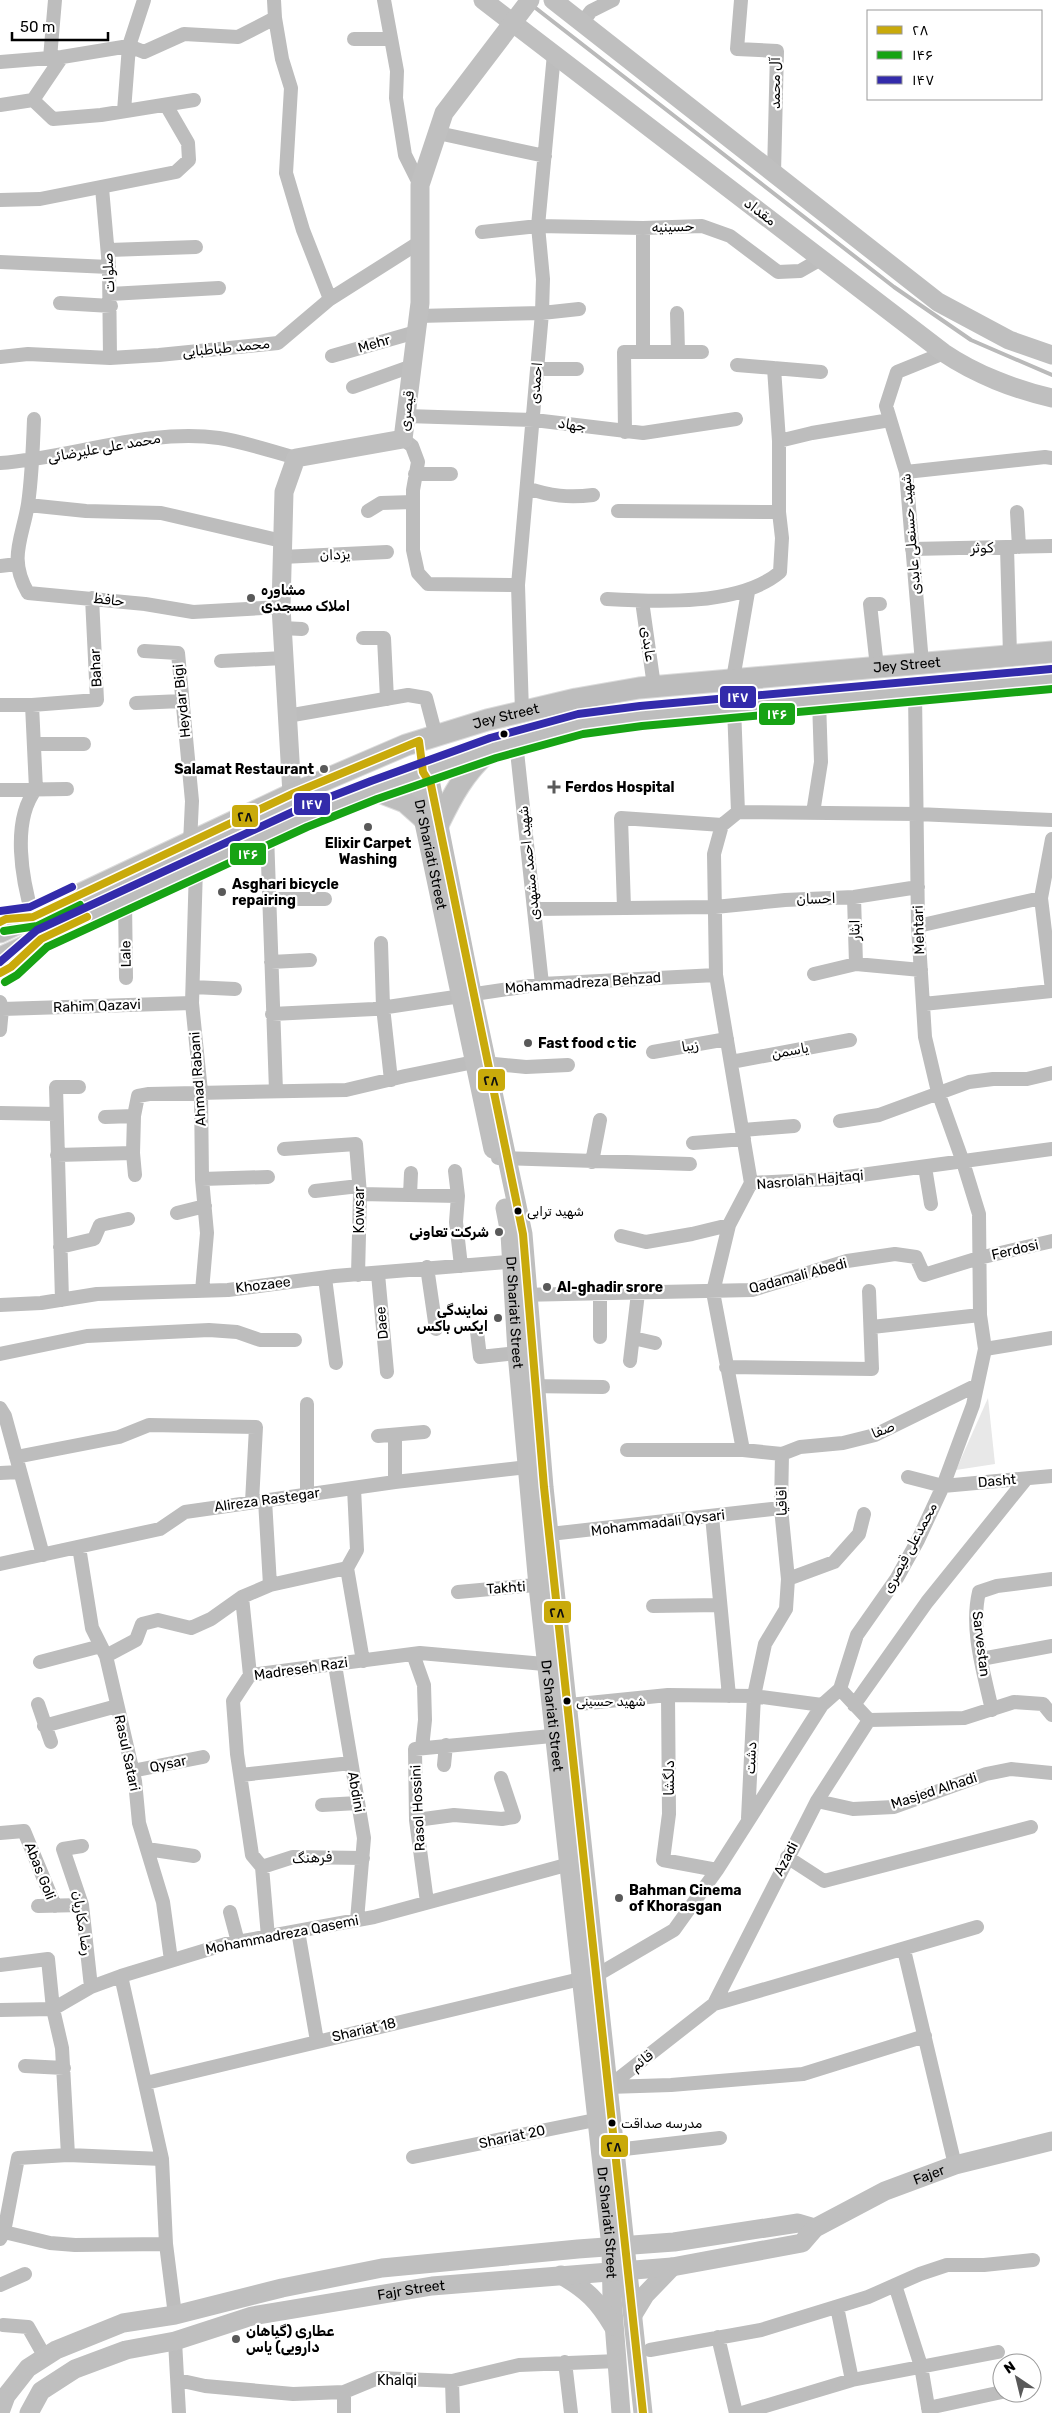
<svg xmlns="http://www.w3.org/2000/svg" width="1052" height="2413" viewBox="0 0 1052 2413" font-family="Rubik,Cairo,sans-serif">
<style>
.green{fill:#e8e8e8}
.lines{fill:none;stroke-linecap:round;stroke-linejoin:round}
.stream{stroke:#bababa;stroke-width:4}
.primary-casing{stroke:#dbdbdb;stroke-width:23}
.street{stroke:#bdbdbd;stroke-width:14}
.secondary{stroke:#bfbfbf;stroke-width:19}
.primary{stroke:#bdbdbd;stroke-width:21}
.bus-1-casing{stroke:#fff;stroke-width:11}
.bus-2-casing{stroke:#fff;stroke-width:11}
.bus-3-casing{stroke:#fff;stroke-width:11}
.bus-1{stroke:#c9aa0b;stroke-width:8}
.bus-2{stroke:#17a314;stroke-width:8}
.bus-3{stroke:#332bab;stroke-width:8}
.poi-dot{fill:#595959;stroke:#fff;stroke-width:2}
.bus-dot{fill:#000;stroke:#fff;stroke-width:2}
.labels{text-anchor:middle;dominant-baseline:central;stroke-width:4.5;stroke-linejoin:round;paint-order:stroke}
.bus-label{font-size:13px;fill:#000;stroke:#fff;text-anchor:start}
.street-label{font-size:14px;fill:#000;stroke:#fff}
.poi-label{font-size:14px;font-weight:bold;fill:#000;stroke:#fff;text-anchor:start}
.line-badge{stroke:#fff;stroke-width:2}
.badge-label{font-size:14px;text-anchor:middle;font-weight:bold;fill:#fff}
.pale-badge-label{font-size:14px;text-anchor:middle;font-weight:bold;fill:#111}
</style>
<rect width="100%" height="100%" fill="#fff"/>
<path class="green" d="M988,1398L995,1464L956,1470Z"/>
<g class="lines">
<path class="stream" d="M533,6L894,287L971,340L1052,375"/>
<g class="primary-casing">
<g id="primary">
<path d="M374,790L405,802L423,818"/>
<path d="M439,823C452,796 465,772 488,752"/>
<path id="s4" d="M0,932L292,794L406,745L487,720L576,699L639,688L1052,652"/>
<path d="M0,958L303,818L374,790L493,748L581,724L641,716L1052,679"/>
</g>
</g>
<path class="street" d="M274,0L275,18L282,59L291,88L286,173L303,230L330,299
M384,0L397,71L396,98L405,155L420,185
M741,0L737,49L777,51L774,173
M582,23L591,11L613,0
M354,39H390
M50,58L55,0
M0,62L62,57
M33,100L53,119L101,115L194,100
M0,105L33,100L62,57L129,46L144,0
M124,111L129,46L144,52L184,34L238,37L275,18
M438,133L545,156
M102,188L109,267L110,358
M0,200L40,199L176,172L189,160L188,143L166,105
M482,232L538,226L643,228L702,226L730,236L778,272L800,271L821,259
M109,250L196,247
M0,262L109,267
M110,294L219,288
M60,303L111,306
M677,313L678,352
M418,316L542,313L579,309
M643,352V228
M332,356L416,332
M0,357L28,354L110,358L159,355L278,343L330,299L420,242
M737,365L821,372
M537,369H577
M353,387L412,366
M406,416L534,420L643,433L736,419
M34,419C33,447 32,476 28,504C22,540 8,558 28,593L145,604L193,612L281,607
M625,432L624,352H702
M403,439L412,446L418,462L413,490V550L418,573L428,584L518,585
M779,441L812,433L890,420
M0,463C71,458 148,428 219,438C245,442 271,451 296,458
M906,472L1045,457L1052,458
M415,474H451
M527,488C550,496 569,498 593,495
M28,505L86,511L161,513L282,541
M368,511L381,503L413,502
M618,511L779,512
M1017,512L1019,547
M1007,547L1010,655
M912,549L1052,546
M282,557L387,552
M0,566L17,564
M607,599C657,602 740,606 780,572L782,538L779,512V441L774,368
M642,601L654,686
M282,628L302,629
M363,638H384L387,699
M144,651L178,653L192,801L190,843
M221,661L284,658
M922,663L906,472L886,406L897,372L944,353
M877,667L870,604H880
M733,679L748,592
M136,703L182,701
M0,705H32L97,700L92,598
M32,705L36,789C11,821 22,880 33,917
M734,707L738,812
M522,712L518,585L542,313L543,279L538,226L554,54
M287,716L408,695L426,698L436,736
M516,742L542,984
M34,744H84
M0,790L67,789
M813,813L821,762L819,700
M267,834L276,1091
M1052,839L1041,898L1052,990
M196,867L192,1003L201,1092L202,1179L207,1233L202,1291
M854,897L856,964
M269,899H325
M125,900L126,978
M624,908L621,818L722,825
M534,909L715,907L785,900L854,897L918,887
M918,926L1041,898
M381,943L383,1007L391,1080
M271,962L310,960
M814,974L856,964L921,970
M193,987L235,989
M923,1004L1052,991
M2,1009L192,1003
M272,1014L374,1009L542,984L716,975
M0,1030L2,1009L0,1002
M653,1052L727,1039
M731,1062L850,1040
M0,1113L56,1114
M105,1117L134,1116
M840,1121L879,1115L969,1082L993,1079H1027L1052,1073
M743,1130L794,1126
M693,1143L744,1139
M284,1149L356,1144L360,1194L358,1275
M133,1153L135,1175
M57,1155L133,1153L134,1116L138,1096L149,1094L346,1090L405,1076L474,1062L526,1067L568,1065
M498,1158L690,1164
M592,1162L600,1120
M925,1167L931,1204
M455,1171L458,1196L456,1222L461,1266
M202,1179L268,1177
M751,1183L716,975L714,854L722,825L738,812L917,814L1052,820
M315,1191L359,1186
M360,1194L458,1196
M410,1195L411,1173
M177,1213L205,1206
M621,1236L646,1242L692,1234L729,1225
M60,1247L94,1239L100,1225L128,1219
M427,1267L436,1329
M378,1274L387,1372
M325,1278L336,1363
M519,1295L752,1290L847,1261L895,1254L916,1257L924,1275L979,1258L1052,1241
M62,1300L56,1087H79
M0,1305L41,1303L97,1294L228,1290L335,1276L519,1261
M872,1327L980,1315
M477,1332L480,1357L526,1352
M600,1337V1294
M633,1338L655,1343
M985,1349L1052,1338
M0,1354L87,1336L209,1330L237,1332L260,1340H295
M630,1361L638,1293
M726,1367L872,1369L869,1291
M526,1386L603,1387
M0,1408L5,1416L43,1555
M378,1436L424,1432
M627,1450H743L782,1454L781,1508L788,1579L786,1609L765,1644L754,1696L748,1818
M743,1450L713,1292L729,1225L751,1183L832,1179L1052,1149
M782,1454L800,1447L843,1443L875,1435L977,1385
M16,1457L119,1437L149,1425L256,1427L252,1502
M0,1473L20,1472
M908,1477L943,1486L1052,1476
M395,1482V1435
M354,1488L357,1550L347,1568L363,1661
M307,1494V1404
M265,1500L270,1585
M712,1516L729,1696
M541,1535L781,1508
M79,1547L92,1628L106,1656L135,1781L139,1823L163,1902L171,1960
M0,1564L160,1529L185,1512L395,1482L536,1466
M788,1579L834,1562L859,1534L864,1514
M458,1592L546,1584
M242,1597L250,1675
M653,1606L720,1605
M413,1654L424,1685L425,1720L422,1748
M106,1656L136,1640L142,1624L158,1620L191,1628L211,1619L242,1597L270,1585L347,1568
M981,1659L1052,1646
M40,1662L101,1646
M335,1665L364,1838L357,1920
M840,1689L869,1720L964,1718L1014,1702L1043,1704L1052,1715
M668,1695L669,1814L663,1860L717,1870L822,1705L840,1689L857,1635L897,1578L918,1540L943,1486L973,1405L985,1349L980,1315L979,1214L963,1162L938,1092L925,1037L918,926L915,692
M38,1704L51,1742
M854,1705L927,1602L1026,1479
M559,1706L668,1695L754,1696L822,1705
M992,1710C984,1673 970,1630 979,1592L997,1586L1052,1579
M44,1726L117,1706
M444,1765L446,1745
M132,1771L203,1757
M241,1775L351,1763
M817,1801L853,1809L894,1807L986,1774L1011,1769L1052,1773
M322,1805L358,1803
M416,1820L454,1815L502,1819L514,1817L501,1778
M0,1833L24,1831L55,1906
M82,1846L63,1849L82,1905L91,1987
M147,1849L194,1856
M787,1857L824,1881L1031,1827
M262,1867L293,1857L363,1858
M427,1902L416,1820L415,1749L562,1735
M38,1906L82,1905
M230,1912L238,1942
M298,1931L317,2041
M268,1937L262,1867L252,1855L237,1754L233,1701L250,1675L420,1653L555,1665
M904,1950L955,2165
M0,1965L48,1959L53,2009L62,2048L68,2155
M121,1976L162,2159L166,2244L175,2315
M714,2004L817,1801L869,1720
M0,2010L53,2009L91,1987L121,1976L226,1944L374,1917L577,1862
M925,2036L803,2074L671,2085L608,2087L714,2004L977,1927
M25,2066L64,2068
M146,2083L597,1975L674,1930L717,1870
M607,2151L720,2138
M413,2157L605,2118
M4,2232L50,2243L75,2245L166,2244
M0,2239L4,2232L18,2158L68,2155L162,2159
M0,2285L25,2274
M895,2285L921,2366L929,2413
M837,2307L852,2380
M3,2325L28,2327L45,2357
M718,2337L736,2413
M175,2341L179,2413
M650,2350L761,2330L868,2297L920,2274L947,2265H984L1033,2260
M565,2362L571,2413
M178,2380L205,2386L293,2394L344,2392L378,2378L452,2381L519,2365L618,2361
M452,2381L453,2413
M344,2392V2413
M928,2408L1002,2392
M742,2413L852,2380L998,2352"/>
<g class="secondary">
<path d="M483,0L944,353C975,374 1016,390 1052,398"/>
<path d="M553,0L938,302L1009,340L1052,355"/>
<path d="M423,772L431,785L472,993L523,1234L544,1487L643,2413"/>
<path id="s1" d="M423,772L417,788L423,818L493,1149"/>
<path d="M292,794L281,607L284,492L296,458L403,439L420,303V185L444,113L530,0"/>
<path id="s2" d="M505,1208L510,1234L517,1353L538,1586L611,2247L612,2297L621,2413"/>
<path d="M561,2275C587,2290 598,2301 613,2326"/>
<path d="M634,2313L645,2295L672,2267"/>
<path d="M0,2412L6,2396L28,2368L56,2350L123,2323L175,2315L282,2288L382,2268L578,2249L674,2242L798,2223L815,2228"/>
<path id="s3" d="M29,2413L41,2391L75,2369L126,2350L175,2341L252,2316L432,2286L672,2267L802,2243L815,2228L885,2191L955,2165L1052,2141"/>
</g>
<use href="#primary" class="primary"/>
<g class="bus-1-casing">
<path id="bus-1" d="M0,922L6,919L33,917L292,794L419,741L423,772L431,785L523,1234L544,1487L643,2413
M0,973L11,967L41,939L87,917"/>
</g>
<g class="bus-2-casing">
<path id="bus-2" d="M4,931L37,926L80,905
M5,982L17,975L47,947L307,827L377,799L496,758L583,734L642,726L1052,689"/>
</g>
<g class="bus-3-casing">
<path id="bus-3" d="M0,911L30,907L72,887
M0,962L37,930L299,809L371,781L490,738L578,714L640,706L1051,669"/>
</g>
<use href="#bus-1" class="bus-1"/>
<use href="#bus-2" class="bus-2"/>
<use href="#bus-3" class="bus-3"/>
</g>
<g class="poi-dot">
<circle cx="251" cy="598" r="5"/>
<circle cx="324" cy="769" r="5"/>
<path d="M551.5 779.5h5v5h5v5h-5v5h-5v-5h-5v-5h5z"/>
<circle cx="368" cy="827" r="5"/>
<circle cx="222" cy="892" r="5"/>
<circle cx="528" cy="1043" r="5"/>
<circle cx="499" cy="1232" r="5"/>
<circle cx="547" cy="1287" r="5"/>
<circle cx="498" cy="1318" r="5"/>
<circle cx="619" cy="1898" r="5"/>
<circle cx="236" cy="2339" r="5"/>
</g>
<g class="bus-dot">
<circle cx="504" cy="734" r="4.5"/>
<circle cx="518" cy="1211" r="4.5"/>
<circle cx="567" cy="1701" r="4.5"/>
<circle cx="612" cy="2123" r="4.5"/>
</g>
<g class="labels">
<g class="bus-label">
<text x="527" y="1211">شهید ترابی</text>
<text x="576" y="1701">شهید حسینی</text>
<text x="621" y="2123">مدرسه صداقت</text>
</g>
<g class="street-label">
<text transform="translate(775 83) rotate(-90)">آل محمد</text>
<text transform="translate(760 212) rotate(37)">مقداد</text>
<text transform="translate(673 227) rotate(-2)">حسینیه</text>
<text transform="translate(109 273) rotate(-93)">صلوات</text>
<text transform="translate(374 344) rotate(-16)">Mehr</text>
<text transform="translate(226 348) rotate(-6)">محمد طباطبایی</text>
<text transform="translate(536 383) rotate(-86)">احمدی</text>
<text transform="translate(407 411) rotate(-83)">قیصری</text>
<text transform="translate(572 425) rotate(8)">جهاد</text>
<text transform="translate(104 448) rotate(-10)">محمد علی علیرضائی</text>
<text transform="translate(911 534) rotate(-95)">شهید حسنعلی عابدی</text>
<text transform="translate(982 548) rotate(-1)">کوثر</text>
<text transform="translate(335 555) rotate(-2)">یزدان</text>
<text transform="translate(109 600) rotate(6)">حافظ</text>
<text transform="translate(648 644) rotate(82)">عابدی</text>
<text stroke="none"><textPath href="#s4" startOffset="956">Jey Street</textPath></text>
<text transform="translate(96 668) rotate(-93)">Bahar</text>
<text transform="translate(182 701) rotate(-96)">Heydar Bigi</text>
<text stroke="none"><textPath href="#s4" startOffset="551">Jey Street</textPath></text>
<text stroke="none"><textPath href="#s1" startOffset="85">Dr Shariati Street</textPath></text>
<text transform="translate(529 863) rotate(-96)">شهید احمد مشهدی</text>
<text transform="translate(816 899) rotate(-2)">احسان</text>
<text transform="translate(855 930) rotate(-91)">ایثار</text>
<text transform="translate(919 930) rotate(-92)">Mehtari</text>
<text transform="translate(126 954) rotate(-91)">Lale</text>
<text transform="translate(583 983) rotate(-4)">Mohammadreza Behzad</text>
<text transform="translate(97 1006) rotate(-2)">Rahim Qazavi</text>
<text transform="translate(690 1046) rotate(-10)">زیبا</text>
<text transform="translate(790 1051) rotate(-10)">یاسمن</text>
<text transform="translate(198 1079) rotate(-94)">Ahmad Rabani</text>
<text transform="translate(810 1180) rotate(-5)">Nasrolah Hajtaqi</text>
<text transform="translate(359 1210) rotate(-90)">Kowsar</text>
<text transform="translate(1015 1250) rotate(-13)">Ferdosi</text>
<text transform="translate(798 1276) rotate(-15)">Qadamali Abedi</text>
<text transform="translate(263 1285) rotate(-7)">Khozaee</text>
<text stroke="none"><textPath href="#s2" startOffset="105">Dr Shariati Street</textPath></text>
<text transform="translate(382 1323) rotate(-95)">Daee</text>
<text transform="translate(883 1430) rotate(-23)">صفا</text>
<text transform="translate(997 1481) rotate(-5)">Dasht</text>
<text transform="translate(267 1500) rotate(-8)">Alireza Rastegar</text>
<text transform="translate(782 1501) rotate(-91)">اقاقیا</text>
<text transform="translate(658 1523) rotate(-7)">Mohammadali Qysari</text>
<text transform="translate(910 1548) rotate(-62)">محمدعلی قیصری</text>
<text transform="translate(506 1588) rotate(-4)">Takhti</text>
<text transform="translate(981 1644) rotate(83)">Sarvestan</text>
<text transform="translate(301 1669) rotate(-8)">Madreseh Razi</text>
<text stroke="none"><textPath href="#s2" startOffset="510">Dr Shariati Street</textPath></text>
<text transform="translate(127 1753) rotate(78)">Rasul Satari</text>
<text transform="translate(751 1758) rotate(-87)">دشت</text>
<text transform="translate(168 1764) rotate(-12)">Qysar</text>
<text transform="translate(669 1778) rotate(-90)">دلگشا</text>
<text transform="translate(934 1791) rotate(-18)">Masjed Alhadi</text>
<text transform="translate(356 1792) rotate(80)">Abdini</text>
<text transform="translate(418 1808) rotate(-93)">Rasol Hossini</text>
<text transform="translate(312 1858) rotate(-3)">فرهنگ</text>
<text transform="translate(786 1859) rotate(-63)">Azadi</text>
<text transform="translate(40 1871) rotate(68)">Abas Goli</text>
<text transform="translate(82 1923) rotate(81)">رضا مکاریان</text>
<text transform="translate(282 1935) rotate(-11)">Mohammadreza Qasemi</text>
<text transform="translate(364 2030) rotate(-13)">Shariat 18</text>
<text transform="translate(642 2061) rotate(-38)">قائم</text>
<text transform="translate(512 2137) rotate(-12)">Shariat 20</text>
<text stroke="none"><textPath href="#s3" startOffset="952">Fajer</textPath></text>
<text stroke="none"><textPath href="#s2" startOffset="1020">Dr Shariati Street</textPath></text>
<text stroke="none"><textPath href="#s3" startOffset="412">Fajr Street</textPath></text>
<text x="397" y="2380">Khalqi</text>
</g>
<g class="poi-label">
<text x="261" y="590">مشاوره<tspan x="261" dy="16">املاک مسجدی</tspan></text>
<text x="314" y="769" text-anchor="end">Salamat Restaurant</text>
<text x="565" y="787">Ferdos Hospital</text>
<text x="368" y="843" text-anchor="middle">Elixir Carpet<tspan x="368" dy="16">Washing</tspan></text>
<text x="232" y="884">Asghari bicycle<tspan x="232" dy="16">repairing</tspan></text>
<text x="538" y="1043">Fast food c tic</text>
<text x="489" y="1232" text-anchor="end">شرکت تعاونی</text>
<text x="557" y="1287">Al-ghadir srore</text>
<text x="488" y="1310" text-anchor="end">نمایندگی<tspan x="488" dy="16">ایکس باکس</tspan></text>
<text x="629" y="1890">Bahman Cinema<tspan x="629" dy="16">of Khorasgan</tspan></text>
<text x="246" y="2331">عطاری (گیاهان<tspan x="246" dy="16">دارویی) یاس</tspan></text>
</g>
</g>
<g class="line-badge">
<rect x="719" y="685" width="38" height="24" rx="5" fill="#332bab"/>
<rect x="758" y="702" width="38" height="24" rx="5" fill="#17a314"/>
<rect x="293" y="792" width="38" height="24" rx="5" fill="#332bab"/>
<rect x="231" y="804" width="28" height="24" rx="5" fill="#c9aa0b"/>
<rect x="229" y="842" width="38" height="24" rx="5" fill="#17a314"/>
<rect x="477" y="1068" width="29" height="24" rx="5" fill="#c9aa0b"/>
<rect x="543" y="1600" width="29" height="24" rx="5" fill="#c9aa0b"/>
<rect x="600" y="2134" width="29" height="24" rx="5" fill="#c9aa0b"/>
</g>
<g class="badge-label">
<text x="738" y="702">۱۴۷</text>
<text x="777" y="719">۱۴۶</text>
<text x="312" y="809">۱۴۷</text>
<text x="248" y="859">۱۴۶</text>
</g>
<g class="pale-badge-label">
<text x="245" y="821">۲۸</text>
<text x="491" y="1085">۲۸</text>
<text x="557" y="1617">۲۸</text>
<text x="614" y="2151">۲۸</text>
</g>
<rect x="867" y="10" width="175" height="90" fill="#ffffff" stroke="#999999"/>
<rect x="877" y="26" width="25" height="8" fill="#c9aa0b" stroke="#999999"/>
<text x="912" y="35" font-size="15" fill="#000000">۲۸</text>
<rect x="877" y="51" width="25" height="8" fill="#17a314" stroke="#999999"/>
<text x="912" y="60" font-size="15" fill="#000000">۱۴۶</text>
<rect x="877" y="76" width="25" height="8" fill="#332bab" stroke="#999999"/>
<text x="912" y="85" font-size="15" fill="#000000">۱۴۷</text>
<g transform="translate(1017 2378) rotate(325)"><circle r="24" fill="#ffffff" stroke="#999999"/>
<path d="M0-4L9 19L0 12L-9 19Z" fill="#595959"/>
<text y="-8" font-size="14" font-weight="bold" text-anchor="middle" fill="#000000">N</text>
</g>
<path d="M12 32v8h96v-8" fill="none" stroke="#000000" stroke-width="2.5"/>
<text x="20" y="32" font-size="15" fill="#000000" stroke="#ffffff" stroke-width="4" paint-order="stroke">50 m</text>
</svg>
